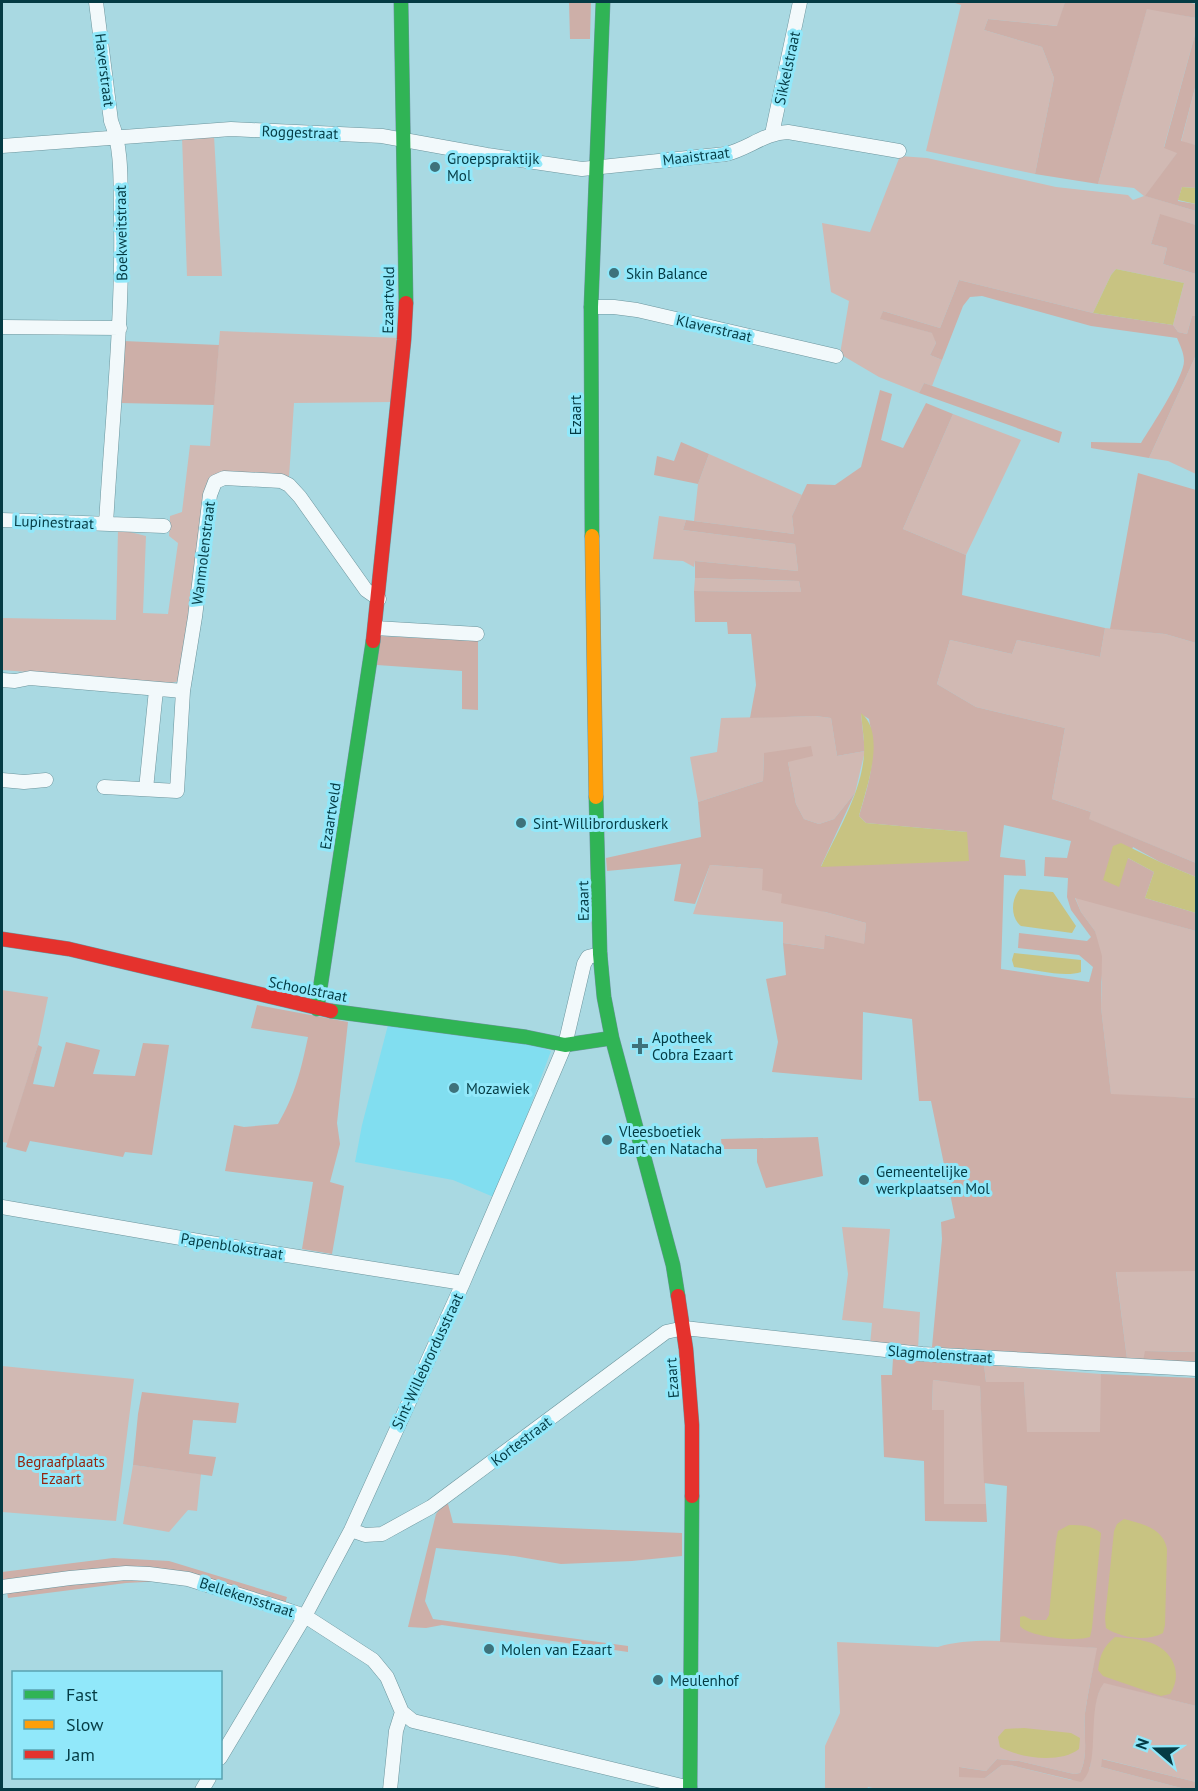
<svg xmlns="http://www.w3.org/2000/svg" width="1198" height="1791" viewBox="0 0 1198 1791" font-family="'PT Sans',sans-serif">
<style>
.built{fill:#81def0}
.green{fill:#d1b9b3}
.forest{fill:#cdafa8;fill-rule:evenodd}
.water{fill:#c8c382}
.lines{fill:none;stroke-linecap:round;stroke-linejoin:round}
.street-casing{stroke:#6c959d;stroke-width:15}
.fast-casing{stroke:#6c959d;stroke-width:15}
.slow-casing{stroke:#6c959d;stroke-width:15}
.jam-casing{stroke:#6c959d;stroke-width:15}
.street{stroke:#f2f9fb;stroke-width:14}
.fast{stroke:#30b455;stroke-width:14}
.slow{stroke:#ff9f0a;stroke-width:14}
.jam{stroke:#e5322d;stroke-width:14}
.poi-dot{fill:#3e727b;stroke:#91e8fa;stroke-width:2}
.labels{text-anchor:middle;dominant-baseline:central;stroke-width:6;stroke-linejoin:round;paint-order:stroke}
.street-label{font-size:15px;fill:#043b44;stroke:#91e8fa}
.poi-label{font-size:15px;fill:#043b44;stroke:#91e8fa;text-anchor:start}
.park-label{font-size:15px;fill:#942511;stroke:#91e8fa}
</style>
<rect width="100%" height="100%" fill="#a9d9e2"/>
<path class="built" d="M388,1025L524,1041L551,1051L496,1198L453,1180L355,1162L362,1125Z"/>
<path class="green" d="M952,2H1065L1058,26L988,19L984,30L1042,47L1054,78L1035,174L926,151L961,5Z
M1147,8L1196,18V31L1164,147L1178,152L1146,196L1196,211V225L1160,215L1151,244L1167,248L1163,264L1196,274V316H1192L1187,334L1178,332L1173,325L1184,283L1116,269L1111,275L1093,313L959,280L940,328L883,311L881,319L933,333L936,343L930,355L942,360L932,386L924,383L919,393L879,377L840,354L849,301L831,292L822,223L870,232L900,156L927,158L1056,187L1128,195L1133,200L1144,196L1134,188L1098,184Z
M1196,84V145L1181,142Z
M214,136L222,276H187L182,137Z
M220,331L399,338L393,402L294,403L289,477L272,473L222,472L213,479L180,681L171,683L2,670V618L116,620L118,529L146,536L143,613L168,614L178,543L169,536L170,516L182,512L190,445L210,446Z
M1196,355V474L1168,461L1149,458Z
M953,414L1021,440L966,555L903,529Z
M709,454L802,495L792,516L794,534L694,521L698,484Z
M659,516L686,520L683,530L795,544L798,571L695,561L694,567L683,561L653,559Z
M695,578L799,581L801,592L694,591Z
M1105,628L1165,634L1196,643V863L1088,819L1091,812L1052,799L1065,728L976,707L937,684L950,640L1012,654L1017,640L1100,657Z
M815,716L831,718L837,756L865,751L855,793L834,819L819,824L804,819L796,804L788,762L764,753L763,781L698,802L690,757L717,752L721,718Z
M710,865L763,869L782,894L825,912L866,923L864,945L826,935L825,949L783,943V922L693,914Z
M1075,897L1196,931V1098L1111,1095L1101,1007L1102,982L1095,931L1081,912Z
M2,990L48,997L38,1045L8,1143L2,1142Z
M842,1227L890,1229L883,1308L920,1312L918,1349L870,1345L872,1323L842,1320L848,1274Z
M1116,1271H1196V1352L1146,1351L1143,1361L1127,1359Z
M984,1365L1101,1374V1432H1026L1024,1382H986Z
M2,1366L134,1379L116,1521L2,1512Z
M933,1380L980,1385L986,1504H944V1411H932Z
M133,1465L201,1474L197,1511L188,1510L169,1532L123,1524Z
M837,1642L938,1647C978,1634 1054,1645 1098,1648C1093,1669 1088,1691 1085,1713C1083,1733 1089,1755 1080,1773L1074,1774L1019,1761L997,1759L986,1771L960,1767L985,1778L1002,1765H1010L1071,1780L1090,1768C1093,1742 1089,1704 1104,1682L1196,1706V1782L1103,1759L1101,1767L1185,1789L882,1790L868,1787L867,1789H825V1746L840,1713Z"/>
<path class="forest" d="M569,2H591L590,39H570Z
M1065,2H1186L1196,4V18L1147,9L1098,184L1035,174L1054,78L1042,47L984,30L988,19L1057,26Z
M1196,31V84L1181,141L1196,145V188L1182,187L1178,201L1196,204V211L1145,196L1177,153L1164,148Z
M1160,214L1196,225V274L1163,264L1167,248L1151,244Z
M959,280L1093,313L1173,325L1178,332L1187,334L1192,316H1196V355L1149,458L1091,448V442L1141,443C1151,427 1184,377 1184,361C1184,353 1180,345 1177,338L1091,326L982,296L970,297L963,306L942,360L930,355L936,343L932,333L880,319L883,311L940,328Z
M123,341L219,345L214,405L120,403Z
M924,383L1062,432L1059,443L919,393Z
M880,390L892,394L881,440L903,448L926,403L953,414L903,529L966,555L962,595L1105,628L1100,657L1017,640L1012,654L950,640L937,684L976,707L1065,728L1052,799L1091,812L1089,819L1196,863V877L1160,862L1133,847L1128,858L1154,872L1145,898L1196,913V931L1075,898L1081,912L1095,931L1102,956L1101,1007L1111,1094L1196,1098V1271L1116,1272L1127,1359L932,1347L942,1239L941,1222L955,1218L931,1101H919L912,1019L863,1012L862,1080L772,1072L778,1042L766,979L786,975L783,943L824,949L825,935L864,944L866,923L825,912L781,903L782,894L762,890L763,869L710,865L695,904L674,901L681,864L607,871L606,858L701,837L698,802L763,781L764,753L811,746L813,756L788,762L796,804L804,819L819,824L834,819L855,793L821,866L967,832L866,823L859,816C870,779 877,758 869,719L861,714L865,751L837,756L831,718L815,716L750,718L756,685L751,634H728L727,622H695L694,591L801,592L799,581L695,578V561L798,571L795,544L683,530L686,520L794,534L792,516L807,484L835,485L861,467ZM1004,825L1071,841L1067,858L1045,857L1044,876L1068,878L1067,897L1071,910L1091,937L1087,941L1019,933L1018,948L1079,955L1093,967L1089,982L1001,969L1004,875L1026,876L1025,860L1000,857Z
M681,442L709,454L698,484L654,475L657,456L674,461Z
M1138,473L1196,490V643L1165,634L1110,629Z
M380,636L478,641V710L462,709V671L377,665Z
M257,1005L348,1022L337,1123L340,1144L330,1182L344,1186L332,1254L302,1249L313,1182L225,1171L234,1125L244,1127L278,1124C295,1095 301,1070 308,1037L251,1028Z
M66,1042L100,1050L93,1074L135,1076L143,1043L169,1045L152,1155L125,1152L123,1157L30,1141L26,1152L6,1147L38,1045L42,1047L33,1084L54,1087Z
M818,1137L823,1176L766,1188L757,1162V1149H722L721,1139Z
M1145,1351L1196,1352V1363L1143,1361Z
M893,1359L984,1365L986,1382H1024L1027,1432H1100L1101,1374L1196,1378V1706L1104,1683C1085,1708 1102,1767 1081,1782L1010,1765H1002L985,1778L959,1777V1767L986,1771L997,1759L1019,1761L1074,1774L1080,1773C1089,1755 1083,1733 1085,1713C1088,1691 1093,1670 1097,1648L1000,1642L1007,1486L984,1483L980,1386L933,1380L932,1410H944V1504H986L987,1522L925,1521L924,1461L884,1457L881,1375H892Z
M142,1392L239,1403L236,1423L193,1420L189,1454L216,1457L212,1476L133,1465L138,1414Z
M447,1500L453,1523L682,1533V1556L632,1561L561,1564L514,1556L436,1548L425,1601L433,1619L628,1646V1652L442,1625L426,1628L408,1627L436,1514Z
M113,1558L169,1561L287,1597L285,1604L223,1584L163,1581L126,1583L8,1598L7,1592L2,1593V1572Z
M1102,1759L1196,1782V1789H1185L1101,1767Z"/>
<path class="water" d="M1182,187L1196,188V204L1178,200Z
M1116,269L1184,283L1173,325L1093,313L1111,275Z
M861,713C887,734 866,789 859,816L866,823L967,832L969,861L821,867C837,832 861,794 864,755C865,741 862,726 861,713Z
M1121,843L1160,862L1196,877V913L1145,898L1154,872L1128,858L1119,887L1103,880L1113,846Z
M1020,889L1053,892L1076,926L1072,933L1021,926C1010,917 1011,899 1020,889Z
M1014,953L1081,960V972C1064,978 1032,969 1014,967L1012,960Z
M1124,1519C1143,1524 1163,1528 1167,1549L1165,1625L1163,1633C1147,1642 1121,1638 1106,1628L1105,1618L1114,1531L1117,1524Z
M1069,1525C1081,1525 1091,1525 1101,1533L1092,1628L1090,1637C1076,1642 1029,1637 1020,1626V1617L1024,1616L1032,1620H1046L1049,1615L1056,1541L1058,1531Z
M1115,1637C1125,1638 1135,1638 1144,1641C1170,1646 1185,1671 1170,1694L1161,1696L1103,1676L1098,1670C1100,1655 1103,1647 1115,1637Z
M1024,1728L1071,1733L1080,1738L1079,1749C1060,1764 1020,1758 1000,1747L998,1737L1005,1729Z"/>
<g class="lines">
<g class="street-casing">
<path id="street" d="M96,2L111,121C123,150 120,186 121,216C123,319 112,421 106,524
M772,134L800,2
M2,146L231,129L382,136L487,155L582,169L726,154C748,149 764,133 788,132L899,151
M591,307H614L637,310L836,356
M2,327L120,328
M2,520L164,526
M375,628L477,634
M2,680L15,681L30,678L183,691
M2,780L24,782L46,780
M104,787L177,791L183,691L195,617L210,495L215,482L224,478L281,481L289,485L300,497L366,590L379,599
M146,789L156,690
M2,1207L204,1242L463,1283
M351,1530L365,1535L382,1534L431,1507L666,1332L684,1328L922,1354L1196,1369
M2,1587L70,1578L126,1573L149,1574L188,1579L281,1608L305,1616L373,1660L387,1677L402,1712L413,1721L690,1788
M220,1758L305,1616L351,1530L463,1283L557,1064L565,1045L584,964L588,957L600,954
M202,1790L209,1778
M390,1790L396,1731L402,1712"/>
</g>
<g class="fast-casing">
<path id="fast" d="M401,2L406,303
M592,536L591,307L603,2
M596,797L600,954L604,997L612,1038L673,1265L678,1296
M317,1009L373,641
M331,1011L526,1037L565,1045L612,1038
M690,1790L692,1496"/>
</g>
<g class="slow-casing">
<path id="slow" d="M592,536L596,797"/>
</g>
<g class="jam-casing">
<path id="jam" d="M373,641L404,340L406,303
M2,939L69,949L331,1011
M678,1296L686,1349L692,1425V1496"/>
</g>
<use href="#street" class="street"/>
<use href="#fast" class="fast"/>
<use href="#slow" class="slow"/>
<use href="#jam" class="jam"/>
</g>
<g class="poi-dot">
<circle cx="435" cy="167" r="6"/>
<circle cx="614" cy="273" r="6"/>
<circle cx="521" cy="823" r="6"/>
<path d="M637 1037h6v6h6v6h-6v6h-6v-6h-6v-6h6z"/>
<circle cx="454" cy="1088" r="6"/>
<circle cx="607" cy="1140" r="6"/>
<circle cx="864" cy="1180" r="6"/>
<circle cx="489" cy="1649" r="6"/>
<circle cx="658" cy="1680" r="6"/>
</g>
<g class="labels">
<g class="street-label">
<text transform="translate(787 68) rotate(-78)">Sikkelstraat</text>
<text transform="translate(105 70) rotate(83)">Haverstraat</text>
<text transform="translate(300 132) rotate(2)">Roggestraat</text>
<text transform="translate(696 156) rotate(-7)">Maaistraat</text>
<text transform="translate(121 233) rotate(-91)">Boekweitstraat</text>
<text transform="translate(388 300) rotate(-89)">Ezaartveld</text>
<text transform="translate(714 328) rotate(13)">Klaverstraat</text>
<text transform="translate(575 415) rotate(-90)">Ezaart</text>
<text transform="translate(54 522) rotate(2)">Lupinestraat</text>
<text transform="translate(203 553) rotate(-83)">Wanmolenstraat</text>
<text transform="translate(330 816) rotate(-81)">Ezaartveld</text>
<text transform="translate(583 901) rotate(-91)">Ezaart</text>
<text transform="translate(308 989) rotate(11)">Schoolstraat</text>
<text transform="translate(232 1246) rotate(9)">Papenblokstraat</text>
<text transform="translate(940 1354) rotate(4)">Slagmolenstraat</text>
<text transform="translate(427 1361) rotate(-65)">Sint-Willebrordusstraat</text>
<text transform="translate(672 1378) rotate(-94)">Ezaart</text>
<text transform="translate(521 1441) rotate(-37)">Kortestraat</text>
<text transform="translate(247 1597) rotate(18)">Bellekensstraat</text>
</g>
<g class="poi-label">
<text x="447" y="158">Groepspraktijk<tspan x="447" dy="17">Mol</tspan></text>
<text x="626" y="273">Skin Balance</text>
<text x="533" y="823">Sint-Willibrorduskerk</text>
<text x="652" y="1037">Apotheek<tspan x="652" dy="17">Cobra Ezaart</tspan></text>
<text x="466" y="1088">Mozawiek</text>
<text x="619" y="1131">Vleesboetiek<tspan x="619" dy="17">Bart en Natacha</tspan></text>
<text x="876" y="1171">Gemeentelijke<tspan x="876" dy="17">werkplaatsen Mol</tspan></text>
<text x="501" y="1649">Molen van Ezaart</text>
<text x="670" y="1680">Meulenhof</text>
</g>
<g class="park-label">
<text x="61" y="1461">Begraafplaats<tspan x="61" dy="17">Ezaart</tspan></text>
</g>
</g>
<rect width="1198" height="1791" fill="none" stroke="#043b44" stroke-width="6"/>
<rect x="12" y="1671" width="210" height="108" fill="#91e8fa" stroke="#59a3b1" stroke-width="1.5"/>
<rect x="24" y="1690" width="30" height="9" fill="#30b455" stroke="#59a3b1" stroke-width="1.5"/>
<text x="66" y="1701" font-size="18" fill="#043b44">Fast</text>
<rect x="24" y="1720" width="30" height="9" fill="#ff9f0a" stroke="#59a3b1" stroke-width="1.5"/>
<text x="66" y="1731" font-size="18" fill="#043b44">Slow</text>
<rect x="24" y="1750" width="30" height="9" fill="#e5322d" stroke="#59a3b1" stroke-width="1.5"/>
<text x="66" y="1761" font-size="18" fill="#043b44">Jam</text>
<g transform="translate(1156 1749) rotate(290)" stroke="#91e8fa" stroke-width="4.5" paint-order="stroke">
<path d="M0-4.5L10 22L0 15L-10 22Z" fill="#043b44"/>
<text y="-9" font-size="16" font-weight="bold" text-anchor="middle" fill="#043b44">N</text>
</g>
</svg>
